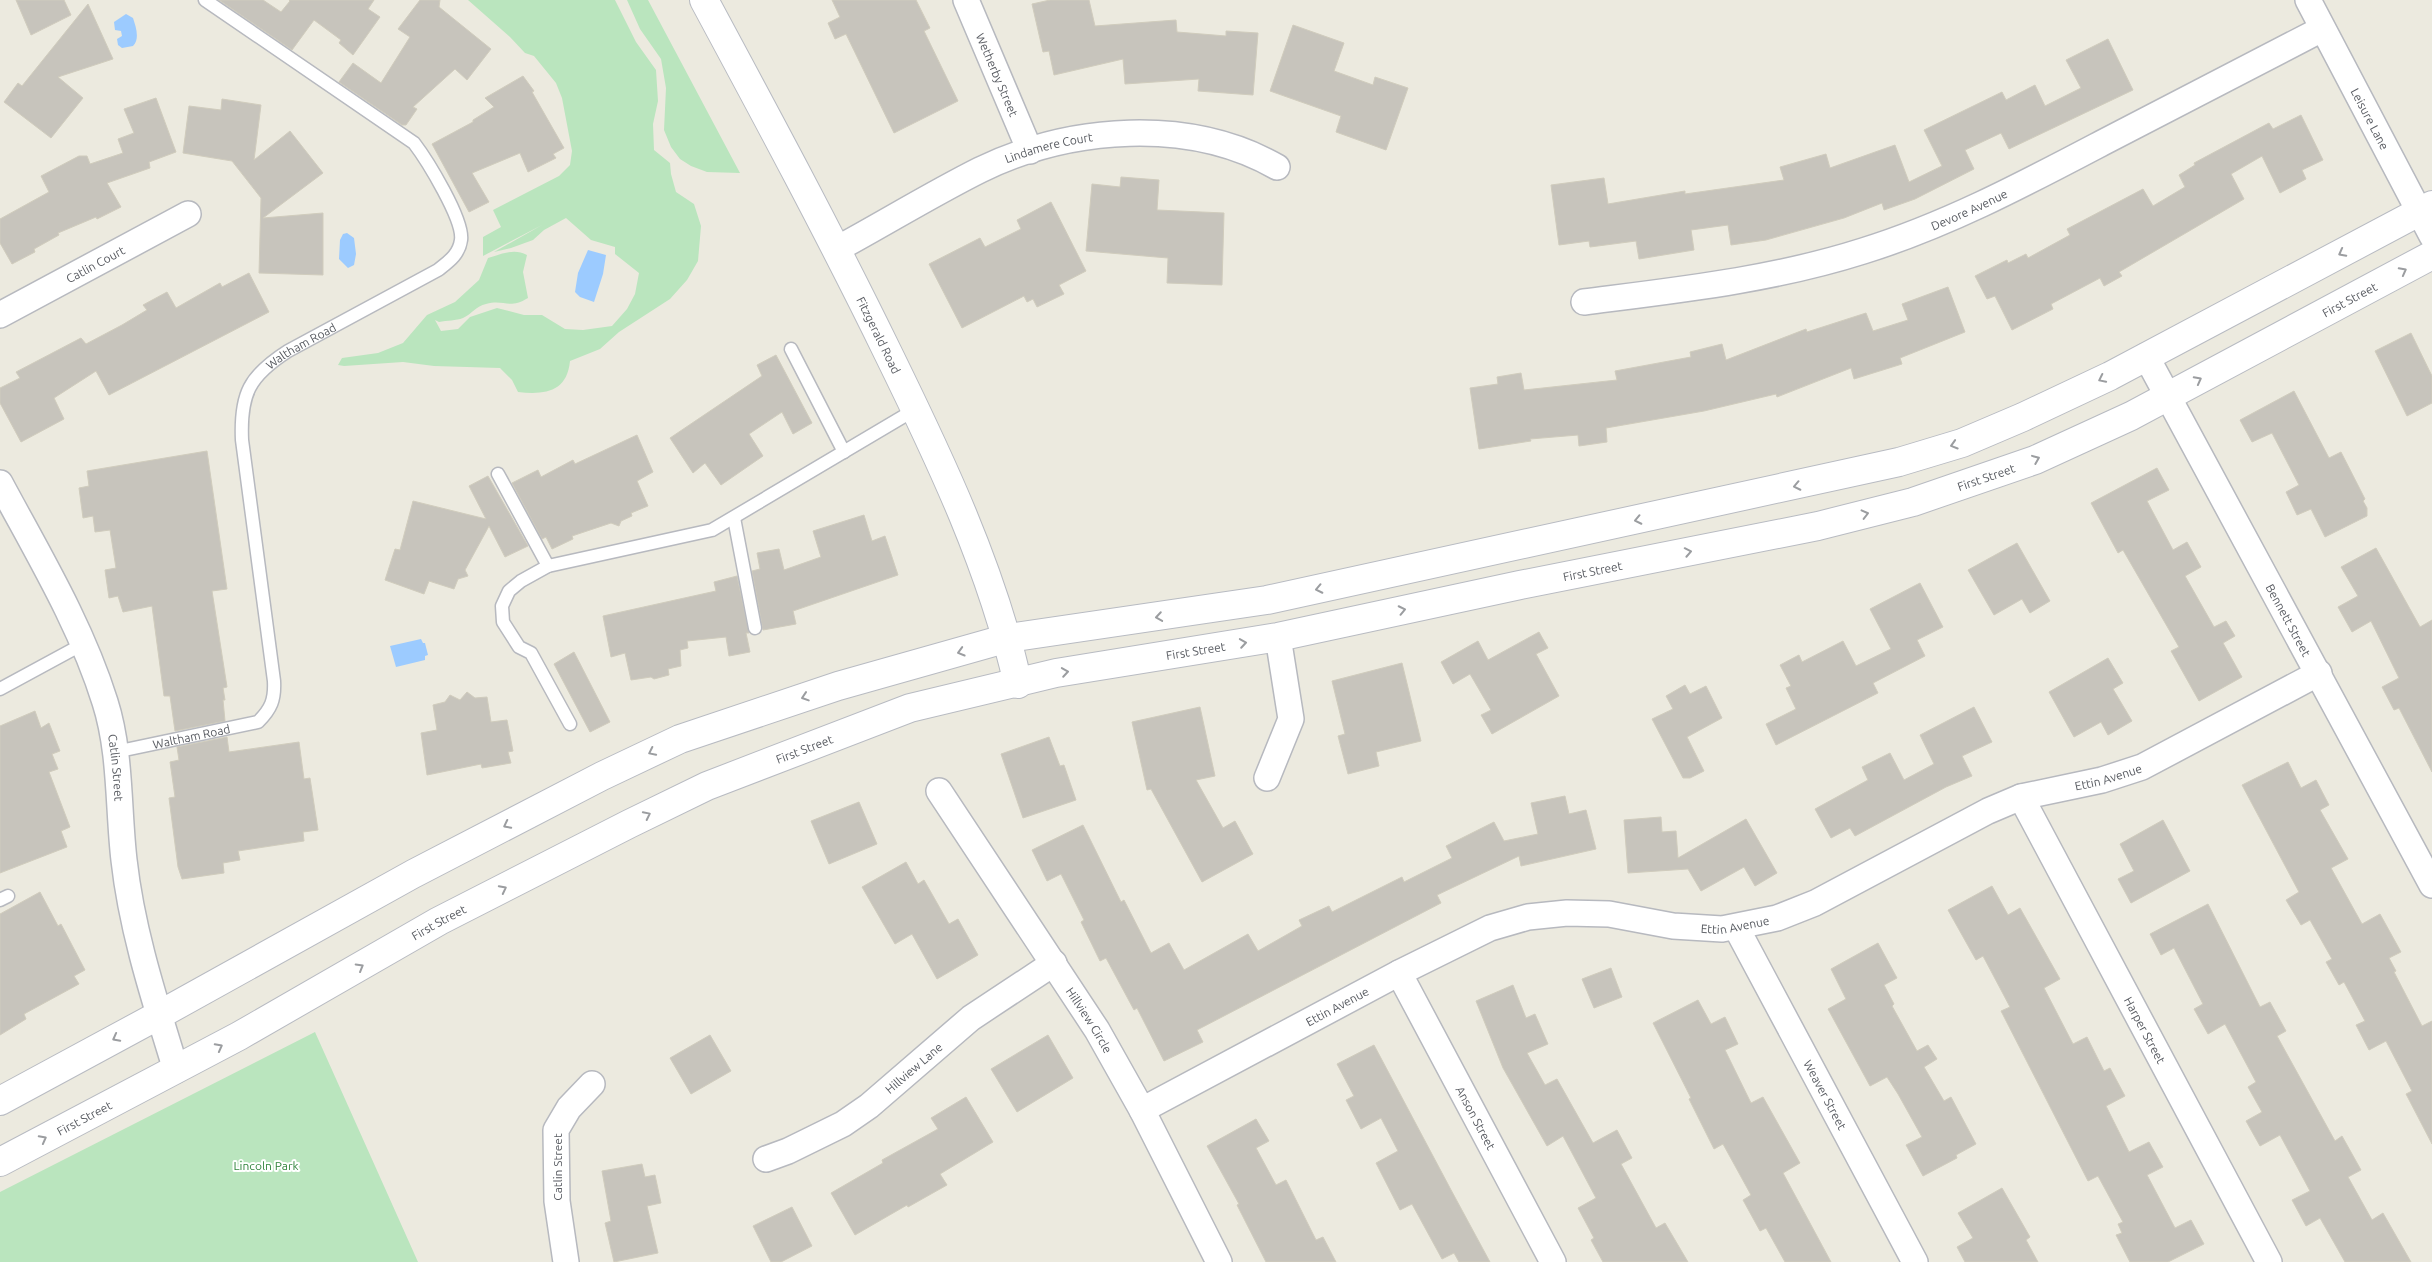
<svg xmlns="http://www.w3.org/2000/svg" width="2432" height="1262" viewBox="0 0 2432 1262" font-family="Ubuntu,sans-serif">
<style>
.green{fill:#bae5be}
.water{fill:#9ccbff}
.building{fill:#c7c4bc;stroke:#d0ccbd}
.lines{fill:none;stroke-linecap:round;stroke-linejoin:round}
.lane-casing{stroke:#b7b9bf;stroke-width:15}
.street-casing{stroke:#b7b9bf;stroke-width:28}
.secondary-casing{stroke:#b8bbc2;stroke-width:30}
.lane{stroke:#fff;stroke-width:12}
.street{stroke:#fff;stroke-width:25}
.secondary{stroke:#fff;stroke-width:28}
.oneway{stroke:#9b9da0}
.labels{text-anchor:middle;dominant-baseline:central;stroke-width:4;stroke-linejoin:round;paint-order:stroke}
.street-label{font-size:12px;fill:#585b61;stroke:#fff}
.park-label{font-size:12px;fill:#33853e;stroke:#fff}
</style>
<rect width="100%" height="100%" fill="#eceadf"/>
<path class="green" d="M468,0H615L636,42L656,70L658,101L653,124L654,150L670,163L671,174L676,192L694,204L701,226L698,261L687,280L670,299L619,332L600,349L570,361C567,392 545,395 518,392L512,380L500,368L434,366L403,362L344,366L338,365L342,358L378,353L403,343L427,315L455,302L479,280L488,258C502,254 514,248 527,255L523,272L528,298C508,310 505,299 486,304C476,306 472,314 463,318C456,321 447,320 439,322L435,320L441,331L458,329L470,317L497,308L524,315H542L565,329L583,330L612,326L627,309L635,294L639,273L615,254V247L591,240L566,218L544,230L533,240L511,248L494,252L542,225L483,256V237L501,227L493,210L559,176L570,165L572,151L562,98L556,83L534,56L525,53L510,37Z
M627,0H648L740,173L707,172L691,166L680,159L671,147L664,130L666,88L661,59L640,29Z
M315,1032L418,1262H0V1192Z"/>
<path class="water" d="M126,14L133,18C136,27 140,39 133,46L122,48L118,45L117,39L122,36L121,31L115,30L114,22Z
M347,233L354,238L356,254L354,265L348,268L339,259L340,240L343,234Z
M588,250L606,255L603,274L594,302L580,297L575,292L578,273Z
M421,639L423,643H425L428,655L425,656V660L396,667L390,646Z"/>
<path class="building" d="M16,0H64L71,15L31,35Z
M219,0H263L281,12L290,1L289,0H374L368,9L380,17L353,55L339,43L341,40L314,20L292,50Z
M420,0H440L439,7L491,49L467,80L455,69L413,107L417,109L406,125H402L339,82L353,63L381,83L410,37L398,29Z
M832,0H916L930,28L924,31L958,101L894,133L846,34L835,39L828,23L840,17Z
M1050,0H1089L1095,26L1176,20L1177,32L1226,36V31L1258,33L1253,95L1198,91L1199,79L1125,84L1123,59L1054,75L1049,51L1043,52L1032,4Z
M88,4L113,59L58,77L83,98L51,138L4,102L18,83L22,86Z
M1293,25L1344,43L1334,71L1373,85L1375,77L1408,88L1386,150L1336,132L1341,116L1270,91Z
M2108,39L2133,90L2009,149L2001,133L1965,150L1974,169L1915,199L1884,210L1882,203L1844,218L1766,240L1731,245L1728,225L1691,230L1694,250L1639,259L1636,241L1590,247L1589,241L1559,245L1551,185L1604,178L1608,204L1685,191V194L1784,180L1780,167L1826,154L1830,168L1895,145L1909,182L1942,166L1924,130L2002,92L2006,100L2035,85L2045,106L2081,88L2066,60Z
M523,76L534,91L532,92L564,148L553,154L556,158L528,172L520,153L472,173L489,202L469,212L432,144L473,122V120L494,107L485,98Z
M156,98L176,152L149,162L150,168L107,183L121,207L97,219L96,217L58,233L59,235L34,249L35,252L12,264L0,243V219L49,192L41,176L79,156H87L90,164L123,153L118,139L134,133L124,109Z
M222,99L261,105L254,160L290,131L323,173L263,218L323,213V275L259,273L261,198L232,161L183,153L189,106L221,110Z
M2301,115L2323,160L2302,170L2306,179L2280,193L2262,156L2231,174L2244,199L2119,272L2122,276L2104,286L2100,278L2051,304L2053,309L2012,330L1995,296L1987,299L1975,276L2007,260L2008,263L2026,254L2028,258L2070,235L2067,229L2143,189L2153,206L2185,187L2179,175L2195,165L2194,163L2269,123L2273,129Z
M1121,177L1159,180L1157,210L1224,213L1222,285L1167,283L1168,258L1086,251L1092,184L1120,187Z
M1051,202L1086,271L1059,285L1064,294L1037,307L1033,299L1027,302L1024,296L962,328L929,264L980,238L985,247L1021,229L1017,220Z
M249,273L269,312L109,395L96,371L54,398L64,419L21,442L0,403V388L20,378L16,372L81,338L86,344L122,325L147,310L143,305L167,292L176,308L220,283L222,287Z
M1948,287L1965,332L1900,358L1902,364L1854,379L1851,368L1777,397L1776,394L1704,411L1606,428L1607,442L1579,446L1578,435L1530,439L1531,441L1479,449L1470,388L1498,384L1497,377L1521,373L1524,390L1617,380L1615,371L1691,357L1690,352L1722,344L1726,360L1806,329L1807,332L1866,313L1873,331L1908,320L1902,304Z
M2411,333L2432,376V403L2407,416L2375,351Z
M776,355L812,423L793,434L782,412L749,434L763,456L721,485L705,463L693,473L670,438L762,376L757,365Z
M2294,391L2329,458L2341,452L2365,499L2363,501L2367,508V516L2325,537L2311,509L2297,515L2286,492L2299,485L2272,433L2252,442L2240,420Z
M637,435L653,472L637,481L648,506L631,513L632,516L621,521L619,526L611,523L572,536L573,539L552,549L546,537L542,539L512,483L538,470L541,477L573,460L575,464Z
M207,451L227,589L212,591L227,687L223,688L225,700H223L225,721L175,731L170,696H164L152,606L123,612L118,596L109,598L105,570L116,568L110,530L95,532L93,516L83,518L79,488L89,486L87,471Z
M2157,468L2169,490L2147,501L2173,550L2187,542L2201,567L2185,576L2214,627L2226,621L2235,636L2223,643L2242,677L2199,701L2171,651L2179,647L2123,550L2118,553L2091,503Z
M488,476L528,546L505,557L489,526L465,570L468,576L458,579L454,589L429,581L424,594L385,580L395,549L400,550L413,501L486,519L469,486Z
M864,515L872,541L885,536L898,575L793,611L796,624L763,630L752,571L760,569L757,553L779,549L784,570L821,557L813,531Z
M2017,543L2050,601L2030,613L2022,599L1994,615L1968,570Z
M2376,548L2420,627L2432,620V772L2399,708L2394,710L2382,687L2399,678L2371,621L2352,632L2338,607L2358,596L2341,567Z
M737,576L749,633H746L750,652L729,656L726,637L687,641L688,648L680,650L681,666L668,669L669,675L654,679L651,677L631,680L625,653L611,657L603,616L716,591L714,582Z
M1920,583L1943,627L1917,640L1925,656L1873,683L1878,693L1776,745L1766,724L1796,709L1786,688L1791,686L1780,665L1799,655L1802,662L1843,641L1856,666L1891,649L1870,609Z
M1539,632L1548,648L1536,654L1559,696L1492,734L1481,715L1491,710L1470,674L1453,684L1441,662L1478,641L1488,660Z
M574,652L610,722L590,732L554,664Z
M2108,658L2123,683L2113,689L2132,721L2108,735L2101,722L2074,737L2049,692Z
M1402,663L1421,741L1376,752L1379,766L1348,774L1338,736L1345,734L1332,681Z
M1685,685L1690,694L1706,686L1722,718L1687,737L1704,771L1690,778H1683L1652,719L1673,709L1666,696Z
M467,692L475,698L487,697L491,722L507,720L513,751L508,752L511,763L482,768L481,764L427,775L421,733L437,730L433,705L445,702L450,695L460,700Z
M1200,707L1215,776L1196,780L1223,828L1235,821L1253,854L1202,882L1151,789L1147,790L1132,722Z
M1974,707L1992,742L1962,756L1972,776L1946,787L1855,836L1850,828L1831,838L1815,809L1868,780L1862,767L1890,753L1904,780L1934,764L1920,735Z
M35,711L41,728L49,723L60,751L52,754L58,769L49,772L70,827L61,831L67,847L0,873V726Z
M227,737L229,752L299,742L304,779L310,778L318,830L303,832L304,841L238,851L240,860L223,863L224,873L182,879L178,867L169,798L175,797L170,762L179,760L177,747Z
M1049,737L1060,766L1064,765L1076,800L1023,818L1001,754Z
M2288,762L2301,788L2316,780L2329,805L2320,810L2348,859L2331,868L2362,924L2380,914L2401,952L2389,958L2396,971L2394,972L2422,1026L2432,1021V1144L2406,1094L2412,1091L2386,1041L2369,1050L2356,1025L2365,1021L2344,982L2339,985L2326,962L2332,959L2310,920L2301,925L2286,900L2299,892L2242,785Z
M1565,796L1569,814L1586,810L1596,849L1521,866L1519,856L1437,895L1441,903L1197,1030L1203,1042L1164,1061L1137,1008L1134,1010L1106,958L1100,961L1081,922L1084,920L1061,874L1047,881L1032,850L1083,825L1121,902L1124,900L1151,953L1169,943L1184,970L1248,934L1258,951L1302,926L1299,920L1329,906L1332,912L1402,877L1404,882L1452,858L1446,846L1494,822L1504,841L1538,834L1531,803Z
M859,802L877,844L829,864L811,821Z
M1661,817L1662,832L1676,831L1678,858L1746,819L1777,873L1755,886L1744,867L1701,891L1688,869L1628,873L1624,820Z
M2163,820L2190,871L2131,903L2118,879L2134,871L2120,844Z
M906,862L918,884L924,880L949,924L958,919L978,955L937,979L912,934L895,944L862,887Z
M1992,886L2008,915L2020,908L2060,979L2044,988L2073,1044L2087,1037L2104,1071L2110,1068L2125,1096L2106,1106L2129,1152L2149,1142L2163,1167L2147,1175L2175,1228L2191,1220L2204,1244L2168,1262H2130L2116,1235L2122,1233L2118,1224L2123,1222L2098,1176L2088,1181L2001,1011L2010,1007L1983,956L1976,960L1948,910Z
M40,892L58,926L61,924L85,970L74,976L79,984L24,1014L26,1019L0,1035V914Z
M2208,904L2260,1007L2270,1002L2286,1031L2277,1036L2335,1141L2342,1136L2361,1170L2348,1177L2372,1220L2383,1213L2411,1262H2345L2320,1218L2306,1226L2292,1200L2310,1191L2280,1135L2260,1146L2246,1121L2262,1112L2248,1087L2256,1082L2225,1024L2208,1034L2194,1009L2203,1004L2174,948L2161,955L2150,934Z
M1878,943L1897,978L1884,985L1894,1004L1892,1006L1917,1051L1928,1045L1937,1059L1924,1067L1944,1101L1951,1097L1976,1144L1956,1155L1957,1158L1923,1176L1906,1145L1922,1137L1898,1094L1887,1077L1870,1086L1828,1009L1846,999L1831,969Z
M1611,968L1622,997L1594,1008L1582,979Z
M1513,985L1526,1018L1535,1014L1548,1044L1527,1053L1545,1085L1557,1079L1593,1143L1617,1130L1632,1158L1621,1164L1656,1228L1665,1223L1688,1262H1603L1591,1240L1594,1238L1578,1208L1596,1198L1563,1136L1547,1146L1503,1068L1476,1001Z
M1698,1000L1711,1024L1725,1017L1738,1044L1725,1050L1751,1103L1763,1097L1800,1163L1783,1173L1831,1262H1785L1766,1228L1760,1231L1743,1200L1751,1195L1723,1144L1714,1149L1689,1099L1691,1098L1653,1023Z
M710,1035L731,1071L691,1094L670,1058Z
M1048,1035L1073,1078L1017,1112L991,1069Z
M1374,1045L1450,1188L1490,1262H1459L1454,1253L1442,1259L1412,1204L1400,1210L1376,1163L1398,1151L1381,1118L1361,1129L1346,1100L1354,1096L1337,1064Z
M966,1097L993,1142L940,1174L947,1185L908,1207L907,1205L855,1235L831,1193L883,1163L882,1160L938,1129L931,1118Z
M1256,1119L1269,1141L1256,1148L1276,1185L1286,1180L1316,1240L1323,1237L1336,1262H1266L1237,1205L1239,1204L1207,1146Z
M642,1164L645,1177L655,1175L661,1203L647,1206L658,1253L614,1262L605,1223L611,1221L602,1171Z
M2002,1188L2030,1237L2026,1240L2038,1262H1965L1957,1247L1973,1238L1958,1213Z
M792,1207L812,1246L781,1262H771L753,1226Z"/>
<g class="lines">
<g class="lane-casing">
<g id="lane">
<path d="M791,349L844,452"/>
<path d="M498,474L548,566"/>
<path d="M734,518L755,628"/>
<path d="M0,689L83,644"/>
<path d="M570,724L531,653L519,647L503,622L502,606L509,591L521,581L548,566L712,530L916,409"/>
<path id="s1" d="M115,752L258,722C271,709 275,700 274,681L242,440C240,394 249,376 288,351L438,270C448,262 459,255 461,240C464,220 427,160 414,143L205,0"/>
<path d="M0,900L8,896"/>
</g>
</g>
<g class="street-casing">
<g id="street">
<path id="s2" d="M966,0L1030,151"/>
<path id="s3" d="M2308,0L2432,236"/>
<path id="s4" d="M837,249C885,223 932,194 980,170C1070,126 1189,117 1277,167"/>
<path id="s5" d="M1584,302C1678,290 1772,280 1863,251C1947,225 2024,184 2102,143C2176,105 2249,67 2322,29"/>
<path id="s6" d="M0,315L188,214"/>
<path id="s7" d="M2146,356L2432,885"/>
<path id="s8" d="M0,483C38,554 81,625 105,702C121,752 118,808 124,860C132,932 155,1001 176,1070"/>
<path d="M1267,778L1291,719L1278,637"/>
<path id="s9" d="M939,791L1097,1030L1142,1110L1219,1262"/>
<path id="s10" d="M2021,797L2269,1262"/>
<path id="s11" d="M1736,927L1915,1262"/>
<path id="s12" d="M1399,973L1553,1262"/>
<path id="s13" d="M1142,1110L1399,973L1490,928L1528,917L1567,913L1609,914L1673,926L1722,929L1777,918L1815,903L1988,811L2021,797L2102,780L2142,767L2319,673"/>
<path id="s14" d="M766,1159L788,1151L843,1124L869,1106L971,1018L1054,963"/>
<path d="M566,1262L557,1201L556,1130L569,1108L592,1084"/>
</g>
</g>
<g class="secondary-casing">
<g id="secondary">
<path id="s15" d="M704,0C767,117 830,234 888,353C940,459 992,568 1018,684"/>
<path d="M0,1101L159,1015L413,874L602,776L680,739L838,686L1008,638L1267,600L1899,462L1962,443L2023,417L2110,376L2432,205"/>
<path id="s16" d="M0,1162L239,1036L439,921L629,824L707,786L910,708L1056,673L1278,637L1520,585L1818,526L1913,502L2035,460L2131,416L2432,255"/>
</g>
</g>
<use href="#lane" class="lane"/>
<use href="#street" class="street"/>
<use href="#secondary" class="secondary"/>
</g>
<defs><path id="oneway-chevron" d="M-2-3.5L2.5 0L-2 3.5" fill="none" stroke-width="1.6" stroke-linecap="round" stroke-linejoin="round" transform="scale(1.25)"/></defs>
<g class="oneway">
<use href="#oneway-chevron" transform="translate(2342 253) rotate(152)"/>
<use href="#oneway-chevron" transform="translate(2403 271) rotate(-28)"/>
<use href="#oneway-chevron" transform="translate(2102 379) rotate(154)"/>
<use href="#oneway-chevron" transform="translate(2198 380) rotate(-28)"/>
<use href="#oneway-chevron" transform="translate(1954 445) rotate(163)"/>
<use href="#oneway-chevron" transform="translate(2036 459) rotate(-22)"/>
<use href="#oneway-chevron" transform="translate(1797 486) rotate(168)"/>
<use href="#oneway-chevron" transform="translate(1865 514) rotate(-14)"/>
<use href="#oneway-chevron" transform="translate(1638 520) rotate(168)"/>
<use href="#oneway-chevron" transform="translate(1688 552) rotate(-11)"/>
<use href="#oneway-chevron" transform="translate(1319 589) rotate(168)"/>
<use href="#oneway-chevron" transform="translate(1402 610) rotate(-12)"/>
<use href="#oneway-chevron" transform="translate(1159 617) rotate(171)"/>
<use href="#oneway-chevron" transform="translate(1243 643) rotate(-9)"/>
<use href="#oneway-chevron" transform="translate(961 652) rotate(164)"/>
<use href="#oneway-chevron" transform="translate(1065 672) rotate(-9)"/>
<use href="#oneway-chevron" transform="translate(805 697) rotate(162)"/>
<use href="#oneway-chevron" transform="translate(652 752) rotate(154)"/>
<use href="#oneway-chevron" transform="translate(647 815) rotate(-26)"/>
<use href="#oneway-chevron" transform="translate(507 825) rotate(153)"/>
<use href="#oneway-chevron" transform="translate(503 889) rotate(-27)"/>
<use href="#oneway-chevron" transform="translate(360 967) rotate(-30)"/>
<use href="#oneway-chevron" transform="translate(116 1038) rotate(152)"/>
<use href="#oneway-chevron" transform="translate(219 1047) rotate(-28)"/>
<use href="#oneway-chevron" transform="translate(43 1139) rotate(-28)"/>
</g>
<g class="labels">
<g class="street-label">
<text stroke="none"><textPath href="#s2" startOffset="81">Wetherby Street</textPath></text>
<text stroke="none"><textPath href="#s3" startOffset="134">Leisure Lane</textPath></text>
<text stroke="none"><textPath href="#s4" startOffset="236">Lindamere Court</textPath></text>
<text stroke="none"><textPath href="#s5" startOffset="398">Devore Avenue</textPath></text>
<text stroke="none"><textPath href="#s6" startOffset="108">Catlin Court</textPath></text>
<text stroke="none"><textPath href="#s16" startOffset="2525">First Street</textPath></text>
<text stroke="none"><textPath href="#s15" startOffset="378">Fitzgerald Road</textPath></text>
<text stroke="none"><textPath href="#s1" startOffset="556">Waltham Road</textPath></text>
<text stroke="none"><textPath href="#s16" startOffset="2120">First Street</textPath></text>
<text stroke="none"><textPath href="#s16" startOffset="1715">First Street</textPath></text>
<text stroke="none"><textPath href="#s7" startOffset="300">Bennett Street</textPath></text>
<text stroke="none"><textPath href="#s16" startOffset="1310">First Street</textPath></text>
<text stroke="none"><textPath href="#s1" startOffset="78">Waltham Road</textPath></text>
<text stroke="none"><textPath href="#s16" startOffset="905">First Street</textPath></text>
<text stroke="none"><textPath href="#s8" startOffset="310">Catlin Street</textPath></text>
<text stroke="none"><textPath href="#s13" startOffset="1046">Ettin Avenue</textPath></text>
<text stroke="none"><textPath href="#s16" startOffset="500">First Street</textPath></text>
<text stroke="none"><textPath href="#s13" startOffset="641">Ettin Avenue</textPath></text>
<text stroke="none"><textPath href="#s13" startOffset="221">Ettin Avenue</textPath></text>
<text stroke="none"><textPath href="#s9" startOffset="274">Hillview Circle</textPath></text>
<text stroke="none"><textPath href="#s10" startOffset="264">Harper Street</textPath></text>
<text stroke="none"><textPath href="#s14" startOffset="175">Hillview Lane</textPath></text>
<text stroke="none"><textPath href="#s11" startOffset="190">Weaver Street</textPath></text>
<text stroke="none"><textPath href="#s12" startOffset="164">Anson Street</textPath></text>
<text stroke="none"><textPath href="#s16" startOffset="95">First Street</textPath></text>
<text transform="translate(557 1167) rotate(-90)">Catlin Street</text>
</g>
<g class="park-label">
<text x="266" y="1165">Lincoln Park</text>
</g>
</g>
</svg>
